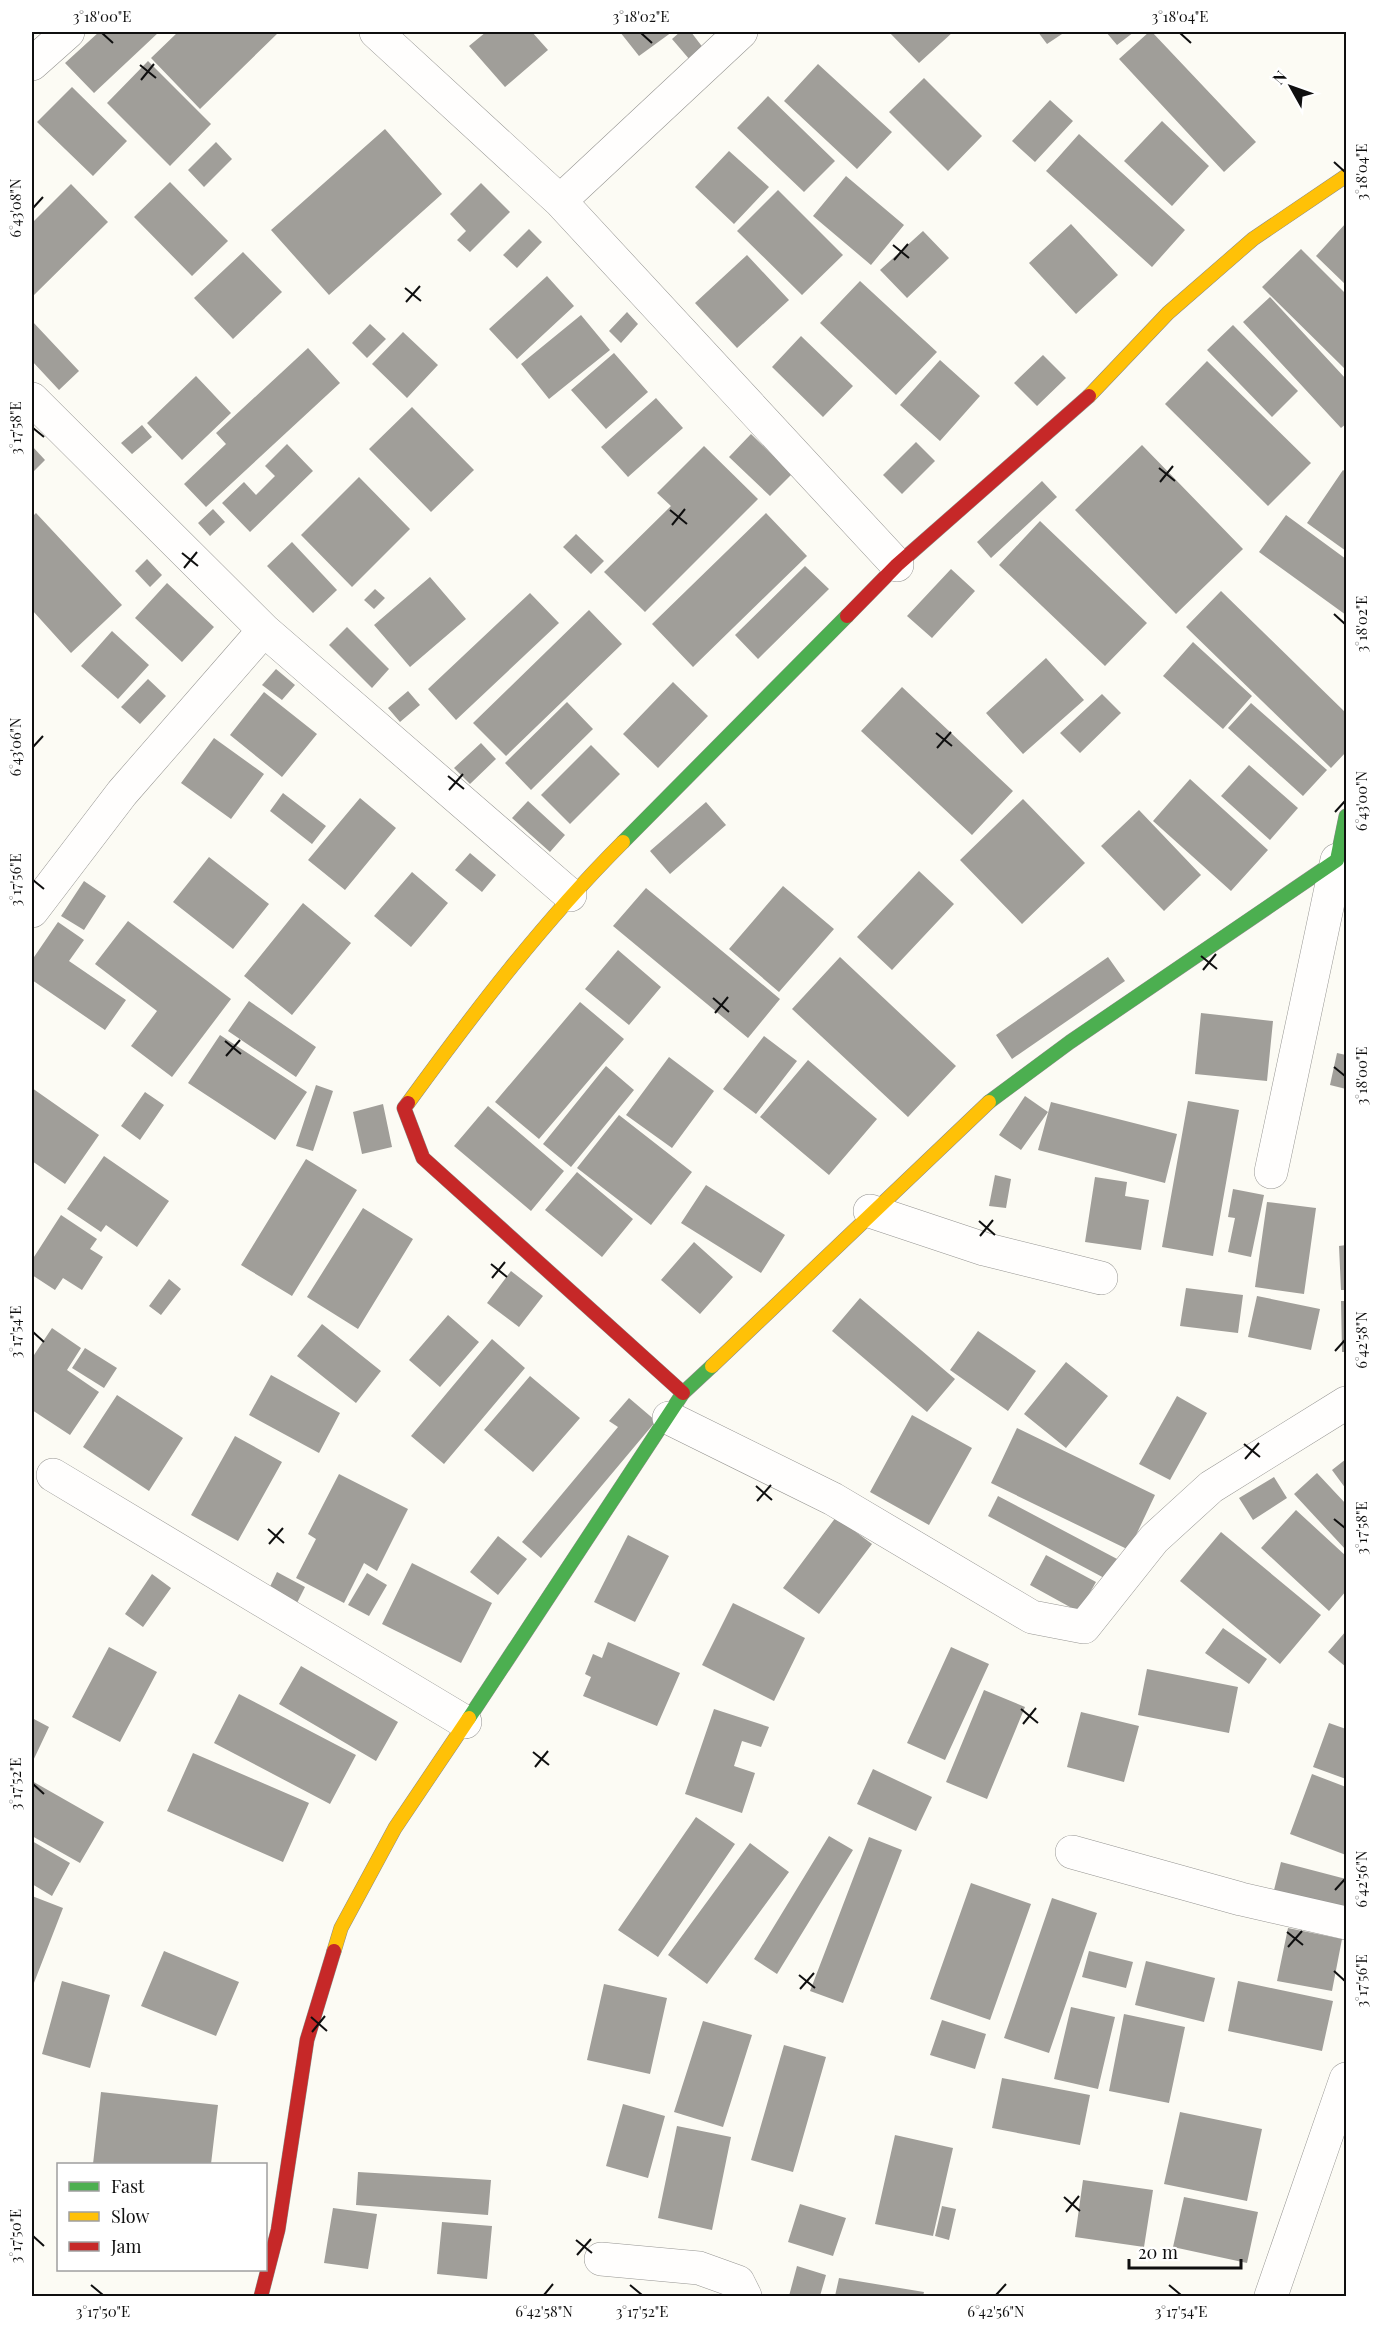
<svg xmlns="http://www.w3.org/2000/svg" width="1378" height="2328" viewBox="0 0 1378 2328" font-family="'Playfair Display',serif">
<style>
.building{fill:#a09e99}
.lines{fill:none;stroke-linecap:round;stroke-linejoin:round}
.street-casing{stroke:#969592;stroke-width:34}
.fast-casing{stroke:#8c8c89;stroke-width:15}
.slow-casing{stroke:#8c8c89;stroke-width:15}
.jam-casing{stroke:#8c8c89;stroke-width:15}
.street{stroke:#fffefd;stroke-width:33}
.fast{stroke:#4caf50;stroke-width:14}
.slow{stroke:#ffc107;stroke-width:14}
.jam{stroke:#c62828;stroke-width:14}
.ticks{fill:none;stroke:#0f0f0f;stroke-width:2}
.neatline{fill:none;stroke:#0f0f0f;stroke-width:2}
.ticks-label{font-size:15px;text-anchor:middle;fill:#0f0f0f}
</style>
<rect width="100%" height="100%" fill="#fcfbf4"/>
<path class="building" d="M99,32H159L94,93L65,63Z
M178,32H279L200,109L151,58Z
M486,32H532L548,50L505,87L469,46Z
M620,32H672L639,56Z
M680,32H691L704,49L690,60L672,39Z
M889,32H953L919,63Z
M1038,32H1065L1047,44Z
M1106,32H1134L1117,45Z
M1149,32H1152L1256,142L1224,172L1119,59Z
M148,61L211,124L170,166L107,103Z
M818,64L892,132L857,169L784,101Z
M924,78L982,136L948,171L889,112Z
M72,87L127,141L93,176L37,122Z
M768,96L835,161L804,192L737,128Z
M1050,100L1073,121L1035,162L1012,141Z
M1162,121L1209,166L1172,206L1124,161Z
M385,129L442,194L329,295L271,230Z
M1079,134L1185,230L1152,267L1046,171Z
M216,142L232,159L204,187L188,170Z
M729,151L769,187L734,224L695,187Z
M846,176L904,225L871,265L813,216Z
M170,182L228,241L192,276L134,217Z
M481,183L510,212L470,252L457,240L466,231L450,214Z
M71,184L108,222L33,296L32,223Z
M778,190L843,255L802,295L737,231Z
M1346,223V285L1316,256Z
M1071,224L1118,275L1076,314L1029,263Z
M529,229L542,242L517,268L503,255Z
M923,231L949,258L907,298L880,270Z
M1301,249L1346,294V370L1262,287Z
M243,252L282,292L233,339L194,298Z
M747,255L789,300L737,348L695,303Z
M547,276L574,306L517,359L489,329Z
M860,281L937,352L896,395L820,323Z
M1270,297L1346,379V424L1341,428L1243,322Z
M627,312L638,324L621,343L609,331Z
M581,315L610,350L549,399L521,364Z
M32,321L79,371L59,390L32,361Z
M370,324L386,339L367,358L352,343Z
M1233,325L1298,391L1272,417L1207,350Z
M403,332L438,365L407,398L372,364Z
M801,336L853,386L823,417L772,367Z
M308,348L340,383L206,507L184,484L226,444L216,433Z
M614,353L648,392L606,429L571,390Z
M1043,355L1066,378L1037,406L1014,383Z
M940,360L980,396L940,441L900,405Z
M1207,361L1311,463L1268,506L1165,404Z
M196,376L231,413L182,460L147,423Z
M656,398L683,428L628,477L601,447Z
M412,407L474,470L431,512L369,449Z
M142,425L152,437L132,454L121,443Z
M751,434L792,474L770,496L729,457Z
M916,442L935,461L902,494L883,475Z
M287,444L313,471L250,532L222,503L244,482L256,495L275,476L265,466Z
M1142,445L1243,549L1176,614L1075,510Z
M32,446L45,460L34,471L32,468Z
M704,446L758,499L645,612L604,572L671,506L657,493Z
M1343,470L1346,472V551L1307,523Z
M359,477L410,529L352,587L301,535Z
M1042,481L1057,497L991,558L977,542Z
M213,509L225,522L210,536L198,523Z
M36,513L122,605L71,653L32,610V517Z
M766,513L807,556L693,667L652,624Z
M1286,515L1346,559V615L1259,552Z
M1040,521L1147,623L1105,666L999,565Z
M576,534L604,561L591,574L563,547Z
M292,542L337,590L313,613L267,566Z
M147,559L162,575L150,587L135,571Z
M805,566L829,589L758,659L735,635Z
M951,569L975,591L932,638L907,616Z
M430,577L466,619L410,667L374,625Z
M167,583L214,627L182,662L135,618Z
M375,589L385,598L374,609L364,600Z
M1221,591L1346,713V752L1331,768L1186,627Z
M530,593L559,623L456,720L428,689Z
M589,610L622,644L506,756L473,723Z
M347,627L389,669L372,688L329,645Z
M112,631L149,665L118,699L81,666Z
M1193,642L1252,696L1223,729L1163,676Z
M1046,658L1084,700L1023,754L986,713Z
M276,669L295,685L282,700L262,685Z
M148,679L166,696L140,724L121,707Z
M673,682L708,716L658,768L623,734Z
M902,687L1013,791L972,835L861,731Z
M408,691L420,705L400,722L388,708Z
M264,692L317,734L282,777L230,735Z
M1102,694L1121,713L1080,753L1060,733Z
M567,702L593,729L531,790L505,763Z
M1251,703L1327,770L1303,796L1228,728Z
M214,738L264,774L231,819L181,783Z
M481,743L496,759L470,784L454,768Z
M591,745L620,774L570,824L541,795Z
M1249,765L1298,808L1270,840L1221,796Z
M1190,779L1268,850L1231,891L1153,821Z
M283,793L326,826L312,844L270,811Z
M360,798L396,828L345,890L308,860Z
M1023,799L1085,863L1022,924L960,860Z
M528,801L565,835L550,852L512,818Z
M706,802L726,825L670,874L650,851Z
M1139,810L1201,875L1164,911L1101,846Z
M470,853L496,875L482,892L455,870Z
M209,857L269,904L233,949L173,902Z
M919,871L954,904L892,970L857,937Z
M412,872L448,903L411,947L374,916Z
M84,881L106,896L84,930L61,916Z
M783,886L834,929L779,992L729,949Z
M646,888L780,999L748,1038L613,926Z
M303,903L351,943L292,1015L244,976Z
M128,921L231,999L172,1077L131,1046L157,1011L95,964Z
M58,922L84,940L69,961L126,1000L105,1030L32,980V960Z
M618,950L661,987L629,1025L585,989Z
M840,957L956,1066L908,1117L792,1009Z
M1108,957L1125,981L1012,1059L996,1035Z
M249,1001L316,1047L296,1077L228,1031Z
M580,1002L624,1039L539,1139L495,1102Z
M1201,1013L1273,1021L1267,1081L1195,1074Z
M220,1035L307,1092L275,1140L188,1083Z
M764,1036L797,1061L756,1114L723,1089Z
M1337,1053L1346,1055V1089L1330,1085Z
M669,1057L714,1091L672,1148L626,1115Z
M808,1060L877,1119L829,1175L760,1117Z
M606,1066L634,1090L571,1167L543,1144Z
M316,1085L333,1091L313,1151L296,1146Z
M32,1088L99,1135L65,1184L32,1161Z
M145,1092L164,1105L140,1140L121,1126Z
M1025,1096L1048,1112L1021,1150L999,1135Z
M1188,1101L1239,1110L1213,1256L1162,1247Z
M1051,1102L1177,1134L1165,1183L1038,1150Z
M383,1104L392,1147L362,1154L353,1112Z
M488,1106L564,1171L531,1211L454,1146Z
M619,1115L692,1172L651,1225L577,1168Z
M104,1156L169,1201L137,1247L106,1225L101,1232L67,1209Z
M306,1159L357,1190L292,1296L241,1265Z
M577,1172L633,1219L602,1257L545,1210Z
M995,1175L1011,1179L1006,1208L989,1206Z
M1095,1177L1127,1182L1125,1196L1149,1200L1141,1250L1085,1242Z
M706,1185L785,1235L761,1273L681,1223Z
M1233,1189L1264,1195L1251,1257L1228,1252L1235,1218L1228,1217Z
M1267,1202L1316,1208L1304,1294L1255,1287Z
M363,1208L413,1239L358,1329L307,1297Z
M61,1215L97,1239L90,1249L103,1257L82,1290L63,1278L55,1290L32,1275V1260Z
M694,1242L733,1277L700,1314L661,1280Z
M1346,1245V1290H1341L1339,1246Z
M511,1271L543,1296L519,1327L487,1303Z
M169,1279L181,1289L161,1315L149,1306Z
M1186,1288L1243,1295L1238,1333L1180,1326Z
M1257,1296L1320,1309L1311,1350L1248,1337Z
M860,1298L955,1379L927,1412L832,1331Z
M1341,1301H1346V1352H1342Z
M448,1315L479,1342L440,1387L409,1360Z
M322,1324L381,1371L356,1403L297,1356Z
M52,1328L81,1348L67,1370L99,1392L70,1435L32,1410V1358Z
M978,1331L1036,1371L1008,1411L950,1370Z
M492,1339L525,1368L444,1464L411,1436Z
M85,1348L117,1368L104,1388L72,1368Z
M1066,1362L1108,1396L1066,1448L1024,1414Z
M271,1375L340,1413L319,1453L249,1415Z
M530,1376L580,1418L533,1472L484,1430Z
M117,1395L183,1438L149,1491L83,1447Z
M1177,1396L1207,1413L1170,1480L1139,1464Z
M629,1398L656,1421L541,1558L522,1542L618,1427L609,1421Z
M912,1415L972,1448L929,1525L870,1492Z
M1017,1428L1155,1495L1129,1550L991,1483Z
M235,1436L282,1462L238,1541L191,1515Z
M1346,1459V1489L1332,1470Z
M1317,1473L1346,1504V1550L1294,1494Z
M339,1474L408,1509L377,1571L364,1563L344,1603L296,1578L316,1539L308,1534Z
M1274,1477L1287,1498L1253,1520L1239,1498Z
M998,1496L1119,1560L1108,1580L988,1516Z
M1296,1510L1346,1556V1591L1329,1611L1261,1548Z
M836,1517L872,1544L819,1614L783,1588Z
M1221,1532L1321,1615L1280,1664L1180,1581Z
M628,1535L669,1556L635,1622L594,1602Z
M498,1536L527,1559L498,1595L470,1572Z
M1046,1555L1096,1582L1079,1612L1030,1585Z
M412,1563L492,1603L461,1663L382,1624Z
M277,1572L305,1587L294,1609L266,1595Z
M367,1573L387,1585L369,1616L348,1605Z
M152,1574L171,1588L143,1627L125,1614Z
M733,1603L805,1638L774,1701L702,1665Z
M1223,1628L1267,1659L1249,1684L1205,1653Z
M1346,1631V1667L1328,1652Z
M608,1642L680,1673L657,1726L583,1696L591,1677L585,1674L593,1654L602,1658Z
M109,1647L157,1672L120,1742L72,1717Z
M951,1647L989,1664L945,1760L907,1743Z
M301,1666L398,1722L376,1761L279,1704Z
M1147,1669L1238,1687L1229,1733L1138,1715Z
M984,1690L1025,1707L987,1799L946,1782Z
M239,1694L356,1755L330,1804L214,1743Z
M714,1709L769,1727L761,1747L742,1741L734,1766L755,1773L742,1813L685,1794Z
M1081,1712L1139,1726L1124,1782L1067,1767Z
M32,1718L49,1727L32,1763Z
M1329,1723L1346,1729V1779L1313,1767Z
M193,1753L309,1803L283,1862L167,1811Z
M873,1769L932,1797L916,1831L857,1804Z
M1312,1774L1346,1787V1855L1290,1834Z
M32,1781L104,1822L80,1863L32,1836Z
M696,1817L735,1844L658,1957L618,1930Z
M829,1836L853,1850L777,1974L754,1959Z
M869,1837L902,1850L843,2003L810,1991Z
M32,1841L70,1863L52,1896L32,1884Z
M750,1843L789,1872L707,1984L668,1955Z
M1281,1862L1346,1879V1913L1273,1894Z
M971,1883L1031,1904L990,2020L930,1999Z
M32,1896L63,1908L32,1988Z
M1052,1898L1097,1913L1049,2053L1004,2038Z
M1288,1928L1342,1939L1332,1991L1277,1981Z
M164,1951L239,1982L216,2036L141,2006Z
M1089,1951L1133,1962L1126,1988L1082,1977Z
M1146,1961L1215,1978L1204,2022L1135,2005Z
M62,1981L110,1995L90,2068L42,2054Z
M1238,1981L1333,2001L1322,2051L1228,2031Z
M604,1984L667,1998L650,2074L587,2060Z
M1071,2007L1115,2017L1098,2089L1054,2079Z
M1124,2014L1185,2027L1169,2103L1109,2091Z
M942,2020L986,2034L975,2069L930,2055Z
M703,2021L752,2035L723,2127L674,2112Z
M784,2045L826,2057L793,2172L751,2160Z
M1002,2078L1090,2095L1080,2145L992,2128Z
M101,2092L218,2105L211,2164H93Z
M623,2104L665,2116L648,2178L606,2166Z
M1180,2112L1262,2129L1247,2201L1164,2184Z
M677,2126L731,2137L712,2230L658,2218Z
M895,2135L953,2148L933,2236L875,2224Z
M358,2172L491,2180L488,2215L356,2205Z
M1083,2180L1153,2190L1144,2247L1075,2237Z
M1184,2197L1258,2212L1247,2263L1173,2247Z
M800,2204L846,2218L833,2256L788,2242Z
M942,2206L956,2209L949,2240L935,2236Z
M333,2208L377,2214L368,2269L324,2263Z
M442,2222L492,2226L487,2279L437,2274Z
M797,2266L826,2275L820,2296H789Z
M839,2278L924,2292L923,2296H835Z"/>
<g class="lines">
<g class="street-casing">
<path id="street" d="M376,32L560,201L897,565
M32,64L68,32
M560,201L741,32
M32,399L264,630L570,895
M32,911L122,793L264,630
M1271,1172L1337,860
M870,1211L984,1249L1101,1278
M669,1418L833,1499L1032,1617L1084,1627L1154,1539L1211,1487L1346,1403
M53,1475L465,1722
M1072,1852L1241,1899L1346,1923
M601,2259L699,2268L738,2282L745,2296
M1271,2296L1346,2079"/>
</g>
<g class="fast-casing">
<path id="fast" d="M623,842L847,616
M989,1102L1070,1042L1337,860L1346,816
M469,1718L683,1393L712,1366"/>
</g>
<g class="slow-casing">
<path id="slow" d="M1089,396L1168,313L1253,239L1346,176
M408,1103C475,1011 543,922 623,842
M712,1366L989,1102
M334,1951L341,1928L395,1828L469,1718"/>
</g>
<g class="jam-casing">
<path id="jam" d="M847,616L897,565L1089,396
M408,1103L404,1108L423,1158L683,1393
M261,2296L278,2230L307,2040L334,1951"/>
</g>
<use href="#street" class="street"/>
<use href="#fast" class="fast"/>
<use href="#slow" class="slow"/>
<use href="#jam" class="jam"/>
</g>
<path class="ticks" d="M102,33L113,43M641,33L652,43M1180,33L1191,43M140,65L156,78M141,80L154,64M1334,162L1345,172M33,208L43,197M893,245L909,258M894,260L908,244M405,288L421,301M406,302L420,286M33,428L44,437M1159,468L1175,481M1160,482L1173,466M670,510L687,524M672,525L685,509M182,553L198,566M184,568L197,552M1334,614L1345,624M936,733L952,746M33,747L43,736M937,748L951,732M448,776L464,789M449,790L463,774M1335,812L1345,801M33,880L44,889M1201,956L1217,969M1203,970L1216,954M713,998L729,1012M715,1013L728,997M225,1041L241,1054M226,1056L240,1040M1334,1067L1345,1076M979,1221L995,1235M980,1236L993,1220M491,1264L507,1277M492,1278L505,1262M33,1332L44,1342M1335,1351L1345,1340M1244,1444L1260,1457M1245,1459L1259,1443M756,1486L772,1500M757,1501L771,1485M1334,1519L1345,1528M268,1529L284,1543M269,1544L283,1528M1021,1709L1038,1723M1023,1724L1036,1708M533,1752L549,1765M535,1767L548,1751M33,1784L44,1794M1335,1890L1345,1879M1287,1932L1303,1945M1288,1947L1302,1931M1334,1971L1345,1981M799,1975L815,1988M800,1989L814,1973M311,2017L327,2031M312,2032L325,2016M1064,2197L1080,2211M1066,2212L1079,2196M33,2236L44,2246M576,2240L592,2253M577,2255L591,2239M91,2285L103,2295M630,2285L642,2295M1169,2285L1181,2295M544,2295L553,2284M996,2295L1006,2284"/>
<rect width="1378" height="2328" fill="none" stroke="#ffffff" stroke-width="66"/>
<rect x="57" y="2163" width="210" height="108" fill="#ffffff" stroke="#9f9f9f" stroke-width="1.5"/>
<rect x="69" y="2182" width="30" height="9" fill="#4caf50" stroke="#9f9f9f" stroke-width="1.5"/>
<text x="111" y="2193" font-size="18" fill="#0f0f0f">Fast</text>
<rect x="69" y="2212" width="30" height="9" fill="#ffc107" stroke="#9f9f9f" stroke-width="1.5"/>
<text x="111" y="2223" font-size="18" fill="#0f0f0f">Slow</text>
<rect x="69" y="2242" width="30" height="9" fill="#c62828" stroke="#9f9f9f" stroke-width="1.5"/>
<text x="111" y="2253" font-size="18" fill="#0f0f0f">Jam</text>
<g transform="translate(1291 87) rotate(310)" stroke="#ffffff" stroke-width="4.5" paint-order="stroke">
<path d="M0-4.5L10 22L0 15L-10 22Z" fill="#0f0f0f"/>
<text y="-9" font-size="16" font-weight="bold" text-anchor="middle" fill="#0f0f0f">N</text>
</g>
<path d="M1129 2259v9h112v-9" fill="none" stroke="#0f0f0f" stroke-width="3"/>
<text x="1138" y="2259" font-size="18" fill="#0f0f0f" stroke="#ffffff" stroke-width="4.5" paint-order="stroke">20 m</text>
<rect x="33" y="33" width="1312" height="2262" class="neatline"/>
<g class="ticks-label">
<text x="102" y="22">3°18'00"E</text>
<text x="641" y="22">3°18'02"E</text>
<text x="1180" y="22">3°18'04"E</text>
<text transform="translate(1362 172) rotate(-90)" y="5">3°18'04"E</text>
<text transform="translate(16 208) rotate(-90)" y="5">6°43'08"N</text>
<text transform="translate(16 428) rotate(-90)" y="5">3°17'58"E</text>
<text transform="translate(1362 624) rotate(-90)" y="5">3°18'02"E</text>
<text transform="translate(16 747) rotate(-90)" y="5">6°43'06"N</text>
<text transform="translate(1362 801) rotate(-90)" y="5">6°43'00"N</text>
<text transform="translate(16 880) rotate(-90)" y="5">3°17'56"E</text>
<text transform="translate(1362 1076) rotate(-90)" y="5">3°18'00"E</text>
<text transform="translate(16 1332) rotate(-90)" y="5">3°17'54"E</text>
<text transform="translate(1362 1340) rotate(-90)" y="5">6°42'58"N</text>
<text transform="translate(1362 1528) rotate(-90)" y="5">3°17'58"E</text>
<text transform="translate(16 1784) rotate(-90)" y="5">3°17'52"E</text>
<text transform="translate(1362 1879) rotate(-90)" y="5">6°42'56"N</text>
<text transform="translate(1362 1981) rotate(-90)" y="5">3°17'56"E</text>
<text transform="translate(16 2236) rotate(-90)" y="5">3°17'50"E</text>
<text x="103" y="2317">3°17'50"E</text>
<text x="544" y="2317">6°42'58"N</text>
<text x="642" y="2317">3°17'52"E</text>
<text x="996" y="2317">6°42'56"N</text>
<text x="1181" y="2317">3°17'54"E</text>
</g>
</svg>
